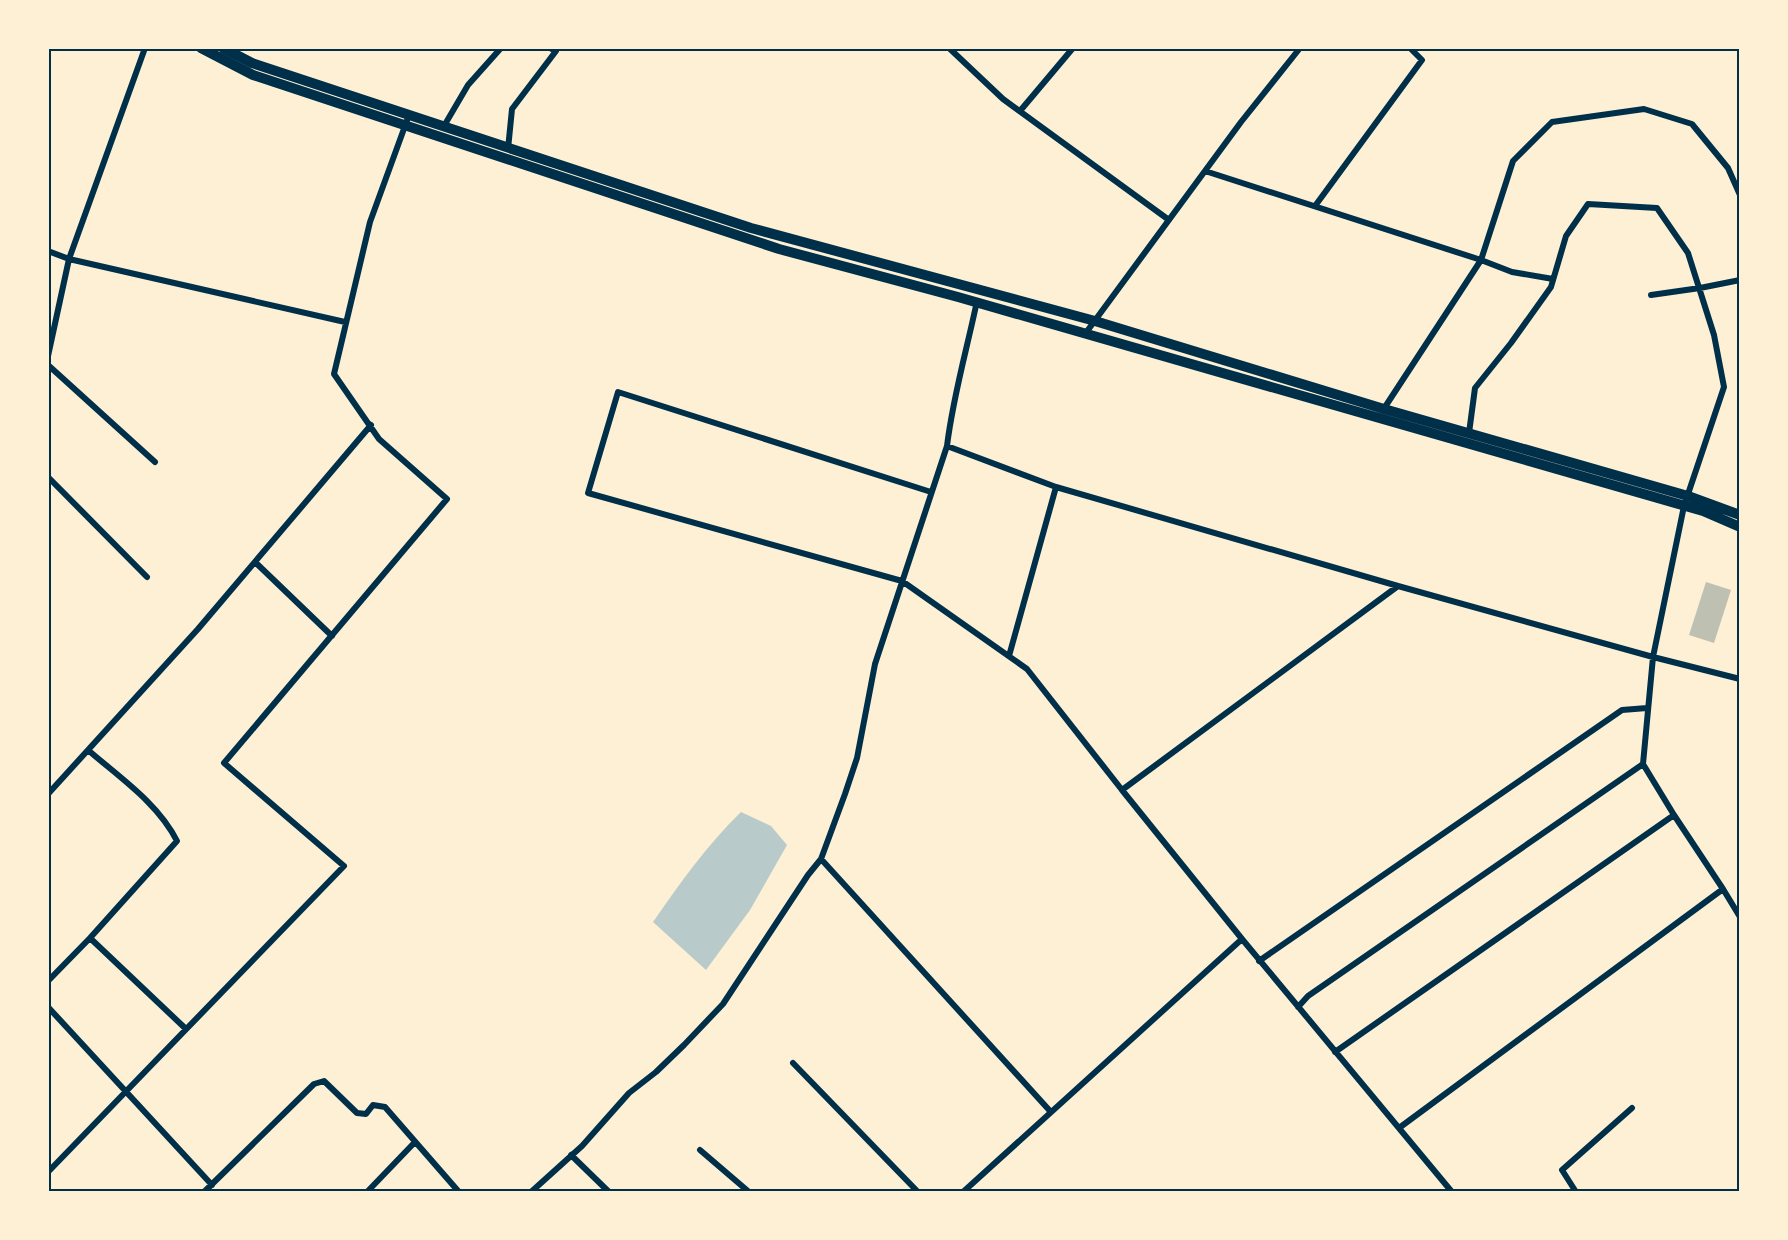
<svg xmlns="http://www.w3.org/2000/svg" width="1788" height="1240" viewBox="0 0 1788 1240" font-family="Quicksand,sans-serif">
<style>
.green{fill:#b9caca}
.building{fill:#bec0b2}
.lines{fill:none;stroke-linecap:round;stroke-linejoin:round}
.minor{stroke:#003049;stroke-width:6}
.secondary{stroke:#003049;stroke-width:10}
.neatline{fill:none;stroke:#003049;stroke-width:2}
</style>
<rect width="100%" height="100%" fill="#fdf0d5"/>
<path class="green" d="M741,812L771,826L787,845L750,910L706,970L653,922C680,883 707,845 741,812Z"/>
<path class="building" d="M1706,582L1731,590L1714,643L1689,635Z"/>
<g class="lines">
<path class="minor" d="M949,48L1003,99L1169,220
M1020,111L1073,48
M444,126L468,85L501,48
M508,149L512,109L556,51L550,48
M1205,171L1481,260L1512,272L1553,279
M1315,206L1422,60L1410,48
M48,251L69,259L145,48
M1651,295L1700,288L1740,280
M1085,334L1241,122L1300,48
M48,356L69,259L345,322
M48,365L155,462
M1383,410L1481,260L1513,161L1552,122L1644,109L1692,124L1728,168L1740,195
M1469,433L1475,388L1511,343L1551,287L1566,236L1588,204L1657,208L1688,253L1714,335L1724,387L1684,506L1653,657L1740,679
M947,446L1056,487L1009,656
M48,477L147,577
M1056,487L1398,586
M931,492L618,392L588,493L902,581L1027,669L1122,790
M255,562L332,636
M88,750C119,777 158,803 177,841L90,938
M48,794L198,629L371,425
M821,859L1050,1111
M1723,889L1740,917
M1242,939L1122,790L1398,586L1653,657L1643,764
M1259,961L1622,710L1647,708
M48,981L90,938L186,1029
M48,1007L212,1185
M1298,1007L1308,996L1643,764L1674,815
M1335,1052L1674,815L1723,889L1399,1128
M793,1063L918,1192
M700,1150L749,1192
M571,1155L609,1192
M48,1172L344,866L224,763L447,499L379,439L334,374L370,222L409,115
M204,1192L314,1084L324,1081L357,1113L366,1114L373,1105L385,1107L459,1192
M367,1192L415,1142
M531,1192L582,1146L629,1093L656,1072L684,1045L723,1004L808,875L821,859L845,794L857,758L875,664L947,446C953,396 967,349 977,301
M963,1192L1242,939L1452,1192
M1576,1192L1562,1170L1632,1108"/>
<path class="secondary" d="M201,48L253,75L779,249L958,297L1703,511L1740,527
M223,48L252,63L751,228L1095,321L1384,409L1688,496L1740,515"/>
</g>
<rect width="1788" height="1240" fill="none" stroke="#fdf0d5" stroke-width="99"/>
<rect x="50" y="50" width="1688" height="1140" class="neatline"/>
</svg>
